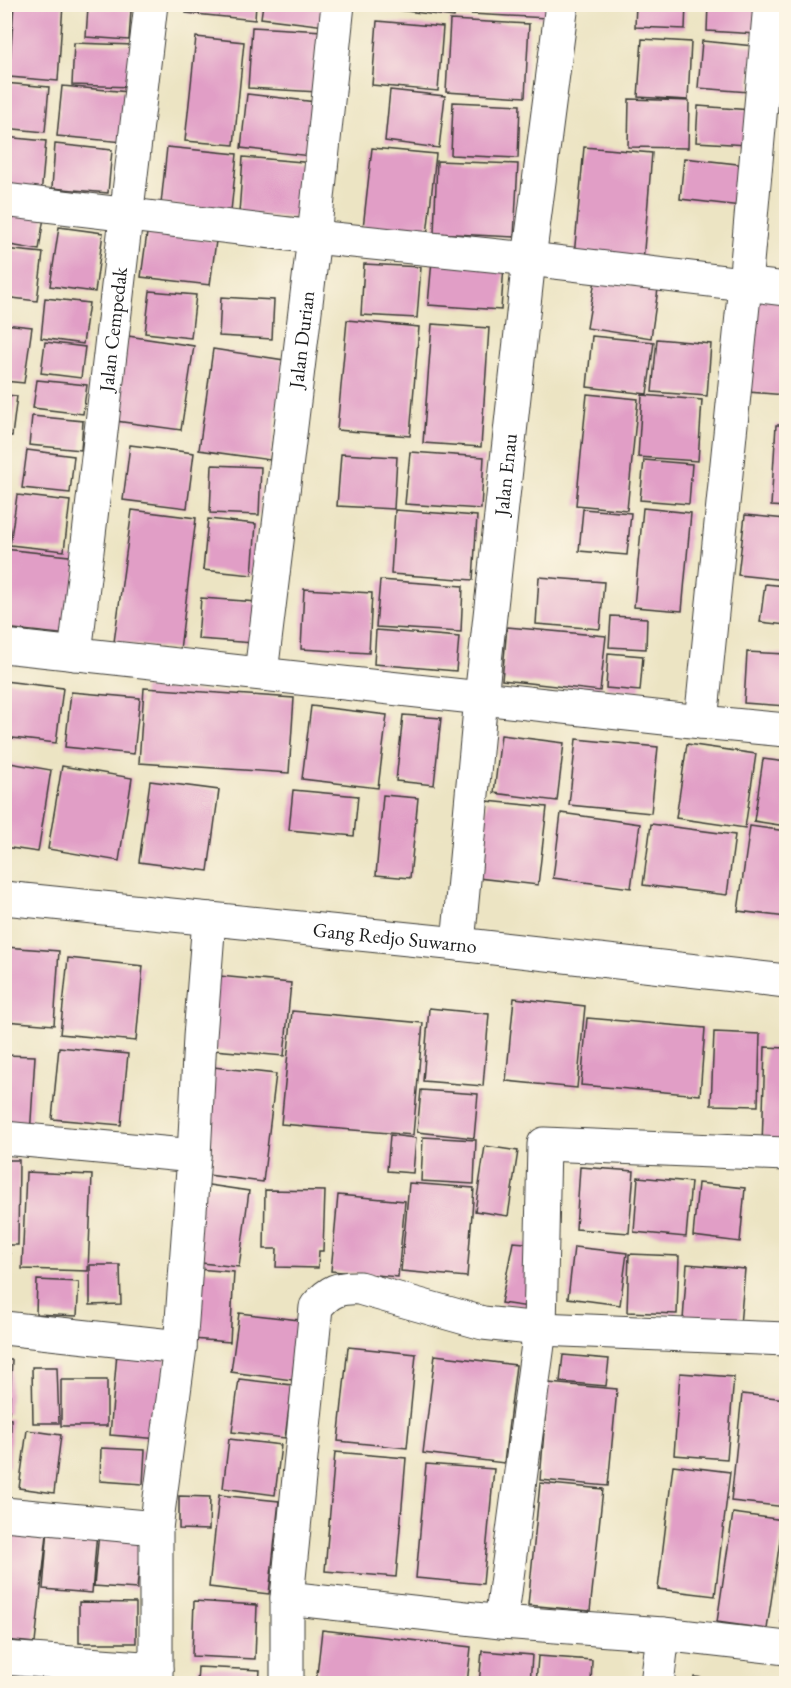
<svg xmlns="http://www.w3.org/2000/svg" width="791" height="1688" viewBox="0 0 791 1688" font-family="'EB Garamond',serif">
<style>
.building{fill:#e19ec6}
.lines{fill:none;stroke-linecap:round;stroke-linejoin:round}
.street-casing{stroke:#3b3a35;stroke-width:35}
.street{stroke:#fff;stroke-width:33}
.labels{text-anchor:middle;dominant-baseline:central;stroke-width:4.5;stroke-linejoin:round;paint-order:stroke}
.street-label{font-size:20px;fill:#1c1c1c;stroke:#fcf5e5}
</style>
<rect width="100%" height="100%" fill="#fcf5e5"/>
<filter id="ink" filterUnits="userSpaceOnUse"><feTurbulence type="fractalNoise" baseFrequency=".0167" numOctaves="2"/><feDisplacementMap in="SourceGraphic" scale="12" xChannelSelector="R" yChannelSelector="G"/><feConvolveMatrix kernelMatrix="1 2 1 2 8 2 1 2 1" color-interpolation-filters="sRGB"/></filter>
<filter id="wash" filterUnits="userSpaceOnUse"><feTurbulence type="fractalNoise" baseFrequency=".008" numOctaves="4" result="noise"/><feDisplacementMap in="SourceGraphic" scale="24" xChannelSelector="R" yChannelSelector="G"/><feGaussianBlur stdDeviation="1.35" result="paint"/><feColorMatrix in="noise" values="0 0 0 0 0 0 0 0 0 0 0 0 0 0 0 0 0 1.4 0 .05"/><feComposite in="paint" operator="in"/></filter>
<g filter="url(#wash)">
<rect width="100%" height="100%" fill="#ece4c3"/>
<g id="blocks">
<path class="building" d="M14,4H63L58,81L9,77Z
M187,4H256L255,20L186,13Z
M263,4H327L325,26L261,18Z
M398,4H456L454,17L398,10Z
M471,4H547V18L471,14Z
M636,4H686L685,29L635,27Z
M708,4H759L757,34L707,31Z
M88,7L131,10L129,40L86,37Z
M450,20L529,24L525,97L446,92Z
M377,21L443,27L438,91L372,85Z
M252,27L323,31L318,92L248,88Z
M196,37L244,42L234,145L185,141Z
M642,39L691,42L688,100L638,97Z
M702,41L754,46L749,92L698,88Z
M74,43L134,45L132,87L72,85Z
M4,83L49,87L45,132L4,128Z
M62,86L129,92L124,142L57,136Z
M390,90L445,96L439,148L385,141Z
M247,94L316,102L310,156L241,148Z
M629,99L689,101L688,148L628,147Z
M453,102L520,105L518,158L451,155Z
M698,106L751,110L748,145L696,142Z
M4,137L46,141L41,195L4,191Z
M55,144L112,150L108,193L52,188Z
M167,147L237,154L231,211L161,204Z
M584,147L652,153L643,262L574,256Z
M372,148L436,154L427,235L363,228Z
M243,157L314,163L309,219L239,213Z
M684,158L746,165L741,206L680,199Z
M437,161L518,164L514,237L434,233Z
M8,204L45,210L39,250L4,244V222Z
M59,227L103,233L95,292L50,286Z
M147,233L216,241L210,285L141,277Z
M4,249L43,253L37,301L4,297Z
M432,260L504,265L501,310L428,305Z
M364,264L421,267L417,318L361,315Z
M595,280L658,289L651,338L587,328Z
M150,291L196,295L191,338L145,333Z
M756,296L786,299V395L748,392Z
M221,297L274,300L272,339L219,336Z
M45,298L89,303L83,344L41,338Z
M347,320L419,327L410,436L337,430Z
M4,324L32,327L24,383L4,381Z
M432,324L489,328L481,447L423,443Z
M128,336L194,346L181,430L116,421Z
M592,336L654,342L647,394L587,387Z
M657,339L711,344L707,396L652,392Z
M45,342L85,347L81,378L41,373Z
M213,349L284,360L270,460L199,450Z
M37,380L87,385L83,414L33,408Z
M587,394L638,399L627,510L576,505Z
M4,395L17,396L12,436H4Z
M642,395L702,400L698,461L638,457Z
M32,416L83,421L81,450L29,445Z
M776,425H786V507L771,506Z
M4,439L10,440L6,471H4Z
M130,445L194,453L187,508L123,500Z
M27,450L74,456L70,493L22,488Z
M410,452L484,457L481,509L405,504Z
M341,454L397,457L394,509L337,506Z
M644,460L692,464L689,504L640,500Z
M212,465L261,467L259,515L210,513Z
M17,495L70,501L64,551L10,545Z
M643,508L691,513L682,611L634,607Z
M583,509L631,513L627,555L579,551Z
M132,510L196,518L180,650L114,642Z
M395,510L477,516L473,580L391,574Z
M745,515L786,519V580L738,575Z
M208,519L256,524L252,575L203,570Z
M4,549L78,557L69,635L4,628Z
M539,577L604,582L600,629L536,624Z
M380,580L463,586L461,632L376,627Z
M765,584L786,586V625L760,622Z
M304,589L372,593L369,653L301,649Z
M201,598L258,602L254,643L198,639Z
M611,616L647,618L646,649L609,647Z
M507,627L606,636L600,691L502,680Z
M376,630L459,637L456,671L374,664Z
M747,652L786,654V706L744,703Z
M608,653L643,656L640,691L606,688Z
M4,681L63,688L56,743L4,737Z
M144,688L294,698L289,773L139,763Z
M71,692L140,698L134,754L65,747Z
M311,706L387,715L378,788L302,779Z
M403,715L441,718L434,785L396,781Z
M501,735L564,743L557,801L494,793Z
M576,739L658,747L651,813L569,805Z
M687,744L756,754L745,828L676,818Z
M763,759L786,762V826L754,821Z
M4,762L51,770L38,852L4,847Z
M62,766L132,778L119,861L48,849Z
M150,781L219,790L208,871L139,862Z
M293,790L358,796L354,836L289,830Z
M383,795L418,798L410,878L376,875Z
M487,801L547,807L538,885L478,878Z
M561,813L640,824L631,888L553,878Z
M651,824L735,835L727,895L643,885Z
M750,826L786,831V917L738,911Z
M5,947L59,951L54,1025L5,1021Z
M68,958L143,966L136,1041L60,1034Z
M209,975L291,983L284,1056L202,1049Z
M514,998L585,1006L577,1088L506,1081Z
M429,1008L489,1014L483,1086L423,1081Z
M292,1011L423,1023L413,1135L281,1124Z
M587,1018L705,1028L700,1095L581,1085Z
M714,1032L760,1034L758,1106L711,1105Z
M59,1047L128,1054L121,1125L52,1119Z
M765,1047L786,1048V1148L762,1147Z
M4,1055L35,1056L30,1136L4,1134Z
M213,1067L276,1074L263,1182L200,1174Z
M421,1090L478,1094L474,1138L417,1132Z
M390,1135L416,1138L413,1173L387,1171Z
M423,1137L476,1140L474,1184L421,1181Z
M485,1146L518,1151L508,1216L475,1211Z
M5,1160H19L18,1245H5Z
M580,1167L634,1171L629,1233L576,1229Z
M26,1172L92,1175L88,1271L22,1269Z
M638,1177L691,1182L686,1237L634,1232Z
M409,1183L474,1188L467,1277L401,1271Z
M698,1183L745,1188L740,1242L693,1236Z
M202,1184L249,1191L239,1267L192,1262Z
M265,1190L325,1191L323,1251H319L318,1268L276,1267L277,1249H264Z
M338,1195L405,1201L398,1277L331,1271Z
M513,1242L538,1244L536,1308L501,1303Z
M574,1247L627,1253L620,1305L568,1298Z
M4,1254H10L6,1305H4Z
M629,1254L679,1256L677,1314L627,1312Z
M687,1264L745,1269L740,1325L683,1320Z
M90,1265H120L121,1304L90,1305Z
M197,1269L234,1272L230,1342L192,1339Z
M37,1280L79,1282L77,1316L36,1314Z
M239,1313L299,1320L292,1380L231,1372Z
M348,1347L416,1354L407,1448L338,1441Z
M117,1353L167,1357L160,1439L110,1435Z
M435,1355L516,1365L504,1463L423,1453Z
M563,1355L609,1359L606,1386L560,1382Z
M4,1360H12L9,1413H4Z
M32,1367H57L59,1423H33Z
M680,1373L734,1377L727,1459L674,1455Z
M239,1379L292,1385L285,1438L232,1432Z
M61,1380H107V1426H61Z
M548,1383L617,1389L608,1486L540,1480Z
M742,1394L786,1399V1507L731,1501Z
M4,1418L11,1419L10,1466H4Z
M27,1430L61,1435L54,1493L19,1488Z
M229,1439L281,1445L275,1495L223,1488Z
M101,1448L145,1450L143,1484L100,1481Z
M335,1452L406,1458L396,1577L325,1571Z
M426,1464L494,1469L483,1584L416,1578Z
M673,1465L730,1472L715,1596L658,1589Z
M540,1483L603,1489L590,1611L528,1605Z
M219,1495L279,1501L269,1594L209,1587Z
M179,1496L210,1497L209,1530L179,1529Z
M733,1513L783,1520L767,1629L717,1622Z
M48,1528L97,1531L92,1593L43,1589Z
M4,1530L47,1534L35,1643L4,1640Z
M99,1532L142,1535L137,1589L94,1586Z
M785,1588H786V1622H781Z
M194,1601L257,1605L255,1659L192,1656Z
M79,1602L136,1603V1643H79Z
M322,1630L471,1647L467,1684H316Z
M482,1651L532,1655L530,1684H479Z
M538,1656L592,1660L591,1684H536Z
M198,1667L260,1670L259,1684H197Z
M694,1677L749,1682V1684H693Z
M614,1679L648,1680V1684H613Z
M754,1679L786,1682V1684H754Z"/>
</g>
</g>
<g filter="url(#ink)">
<use href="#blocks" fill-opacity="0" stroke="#3b3a35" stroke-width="1.5"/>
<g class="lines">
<g class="street-casing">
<g id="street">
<path d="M4,200L314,237L529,259L786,289"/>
<path d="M4,646L701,722L786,730"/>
<path id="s1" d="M75,654L151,4"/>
<path id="s2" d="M261,673L314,237L338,4"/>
<path d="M701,722L745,285L770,4"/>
<path id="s3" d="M4,898L458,944L786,981"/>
<path id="s4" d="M458,944L481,698L529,259L562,4"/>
<path d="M4,1138L194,1156"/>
<path d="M4,1328L180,1347"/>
<path d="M4,1514L156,1528"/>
<path d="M287,1598L501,1622L663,1634L786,1648"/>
<path d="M501,1622L540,1329L544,1144L786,1154"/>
<path d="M4,1658L156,1669"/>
<path d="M156,1684V1528L180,1347L194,1156L200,1037L209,919"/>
<path d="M287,1684V1598L316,1307C329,1291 339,1287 359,1288L483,1323L540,1329L786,1339"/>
<path d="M657,1684L663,1634"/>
</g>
</g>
<use href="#street" class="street"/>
</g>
</g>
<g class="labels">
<g class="street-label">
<text stroke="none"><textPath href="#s1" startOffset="327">Jalan Cempedak</textPath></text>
<text stroke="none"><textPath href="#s2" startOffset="336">Jalan Durian</textPath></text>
<text stroke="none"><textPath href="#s4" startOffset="472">Jalan Enau</textPath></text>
<text stroke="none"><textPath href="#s3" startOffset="393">Gang Redjo Suwarno</textPath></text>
</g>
</g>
<rect width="791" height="1688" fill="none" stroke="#fcf5e5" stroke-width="24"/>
</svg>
